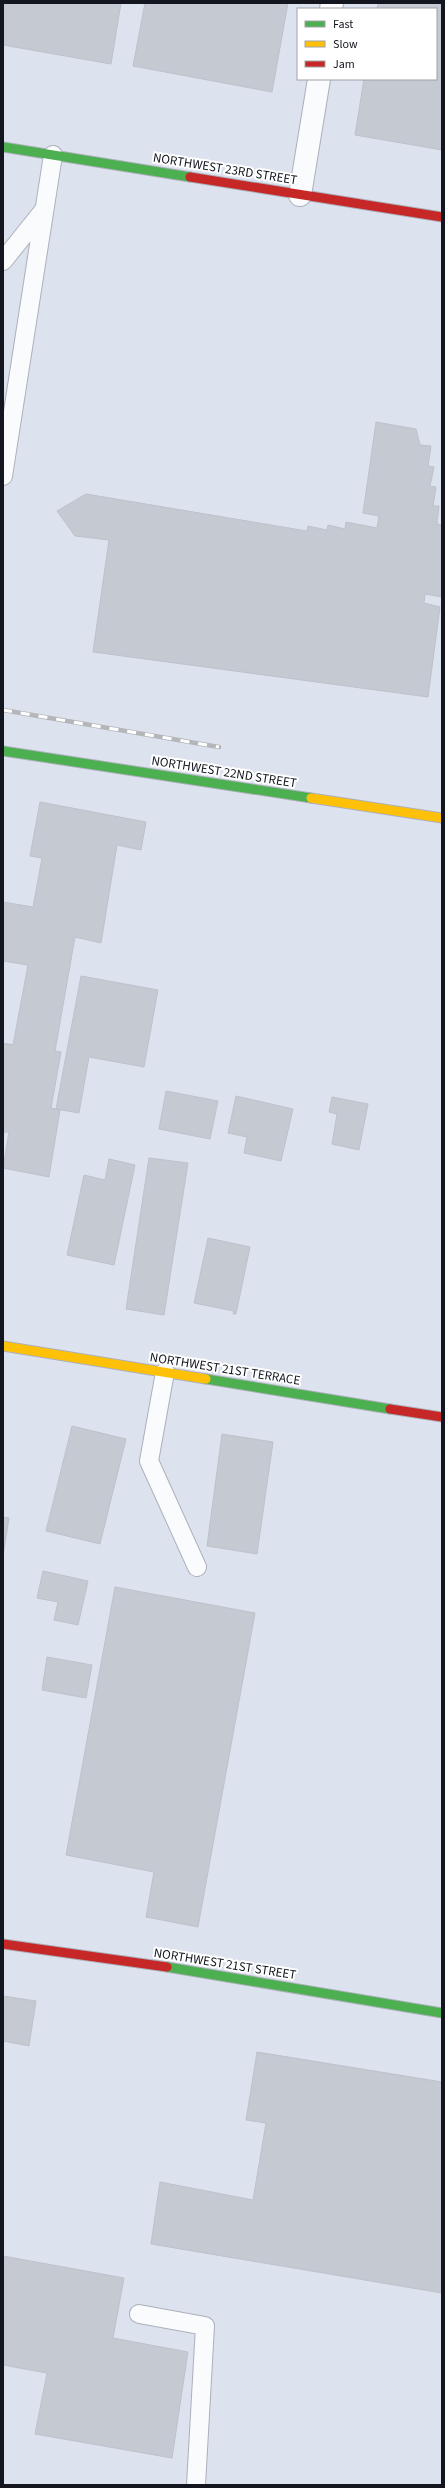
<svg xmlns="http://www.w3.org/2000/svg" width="445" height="2488" viewBox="0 0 445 2488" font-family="'Source Sans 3',sans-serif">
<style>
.building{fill:#c5c9d2;stroke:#bdc1cb}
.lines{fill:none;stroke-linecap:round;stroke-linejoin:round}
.lane-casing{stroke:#acb0ba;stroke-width:20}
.street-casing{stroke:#acb0ba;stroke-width:24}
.fast-casing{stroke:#acb0ba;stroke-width:11}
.slow-casing{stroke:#acb0ba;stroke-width:11}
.jam-casing{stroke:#acb0ba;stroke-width:11}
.lane{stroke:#fafbfd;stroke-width:18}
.street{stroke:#fafbfd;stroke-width:22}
.fast{stroke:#4caf50;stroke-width:9}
.slow{stroke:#ffc107;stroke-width:9}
.jam{stroke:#c62828;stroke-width:9}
.rail-casing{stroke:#b5b6b9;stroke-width:4.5}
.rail{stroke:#fff;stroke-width:3;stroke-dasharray:9;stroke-linecap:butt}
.labels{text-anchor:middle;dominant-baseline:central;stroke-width:4;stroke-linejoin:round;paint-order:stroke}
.street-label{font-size:13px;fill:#13161e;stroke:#fff}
</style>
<rect width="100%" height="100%" fill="#dde2ef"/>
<path class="building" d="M3,3H121L111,64L3,45Z
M145,3H288L272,92L133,66Z
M378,3H442V150L355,135L364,79H436V9H377Z
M376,422L416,429L420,445L431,446L428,466L434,467L430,486L436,487L433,506H439L437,524L442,525V597L425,594L424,603L440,607L428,697L93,652L109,540L75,536L57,511L86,494L307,531L308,526L327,530L328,525L345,529L346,522L377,528L379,516L363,513Z
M40,802L146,822L141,850L117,845L101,943L75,937L55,1051L61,1052L51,1108L60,1110L49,1177L3,1168L9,1132H4L3,1138V1043L13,1045L28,965L3,961V902L33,907L42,858L30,856Z
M81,976L158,990L144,1067L89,1057L79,1113L56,1109Z
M166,1091L218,1101L210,1139L159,1129Z
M236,1096L293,1109L281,1161L244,1153L247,1137L228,1133Z
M332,1097L368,1104L359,1150L332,1144L337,1114L329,1112Z
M149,1158L188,1163L164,1315L126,1309Z
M109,1159L135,1165L114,1265L67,1255L84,1175L105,1180Z
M208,1238L250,1247L236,1314H233L234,1311L194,1303Z
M72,1426L126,1439L100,1544L46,1531Z
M222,1434L273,1442L257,1554L207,1546Z
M3,1517L9,1518L3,1556Z
M43,1571L88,1581L78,1625L54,1620L58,1602L37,1598Z
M115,1587L255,1613L198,1927L146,1917L154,1872L66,1855Z
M47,1657L92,1665L86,1698L42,1690Z
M3,1996L36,2001L29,2046L3,2041Z
M257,2052L442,2082V2293L151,2244L160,2182L253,2200L266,2123L246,2120Z
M3,2256L124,2278L113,2338L188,2352L172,2458L35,2434L47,2373L3,2365Z"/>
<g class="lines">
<g class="lane-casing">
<path id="lane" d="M3,261L44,210
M3,476L53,155
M165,1372L149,1461L197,1567
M139,2314L205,2326L196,2485"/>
</g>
<g class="street-casing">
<path id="street" d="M331,9L332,3
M300,195L319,79"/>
</g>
<g class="fast-casing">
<path id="fast" d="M3,147L190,177
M3,751L311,798
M206,1379L390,1409
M167,1967L442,2013"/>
</g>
<g class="slow-casing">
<path id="slow" d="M311,798L442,818
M3,1346L206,1379"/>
</g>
<g class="jam-casing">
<path id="jam" d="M190,177L442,217
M390,1409L442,1417
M3,1944L167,1967"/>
</g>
<use href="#lane" class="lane"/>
<use href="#street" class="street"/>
<use href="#fast" class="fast"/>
<use href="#slow" class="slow"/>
<use href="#jam" class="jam"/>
<g class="rail-casing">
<path id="rail" d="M3,710L219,747"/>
</g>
<use href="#rail" class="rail"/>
</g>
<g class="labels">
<g class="street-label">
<text transform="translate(225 169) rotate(9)">NORTHWEST 23RD STREET</text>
<text transform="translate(224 772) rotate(9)">NORTHWEST 22ND STREET</text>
<text transform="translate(225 1369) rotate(9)">NORTHWEST 21ST TERRACE</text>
<text transform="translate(225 1964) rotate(9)">NORTHWEST 21ST STREET</text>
</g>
</g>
<rect width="445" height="2488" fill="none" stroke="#13161e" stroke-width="8"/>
<rect x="297" y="8" width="140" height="72" fill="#ffffff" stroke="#a1a2a5"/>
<rect x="305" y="21" width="20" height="6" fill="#4caf50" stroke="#a1a2a5"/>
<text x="333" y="28" font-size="12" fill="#13161e">Fast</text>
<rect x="305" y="41" width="20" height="6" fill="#ffc107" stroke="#a1a2a5"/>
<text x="333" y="48" font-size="12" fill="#13161e">Slow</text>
<rect x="305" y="61" width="20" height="6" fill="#c62828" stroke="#a1a2a5"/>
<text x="333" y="68" font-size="12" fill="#13161e">Jam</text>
</svg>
